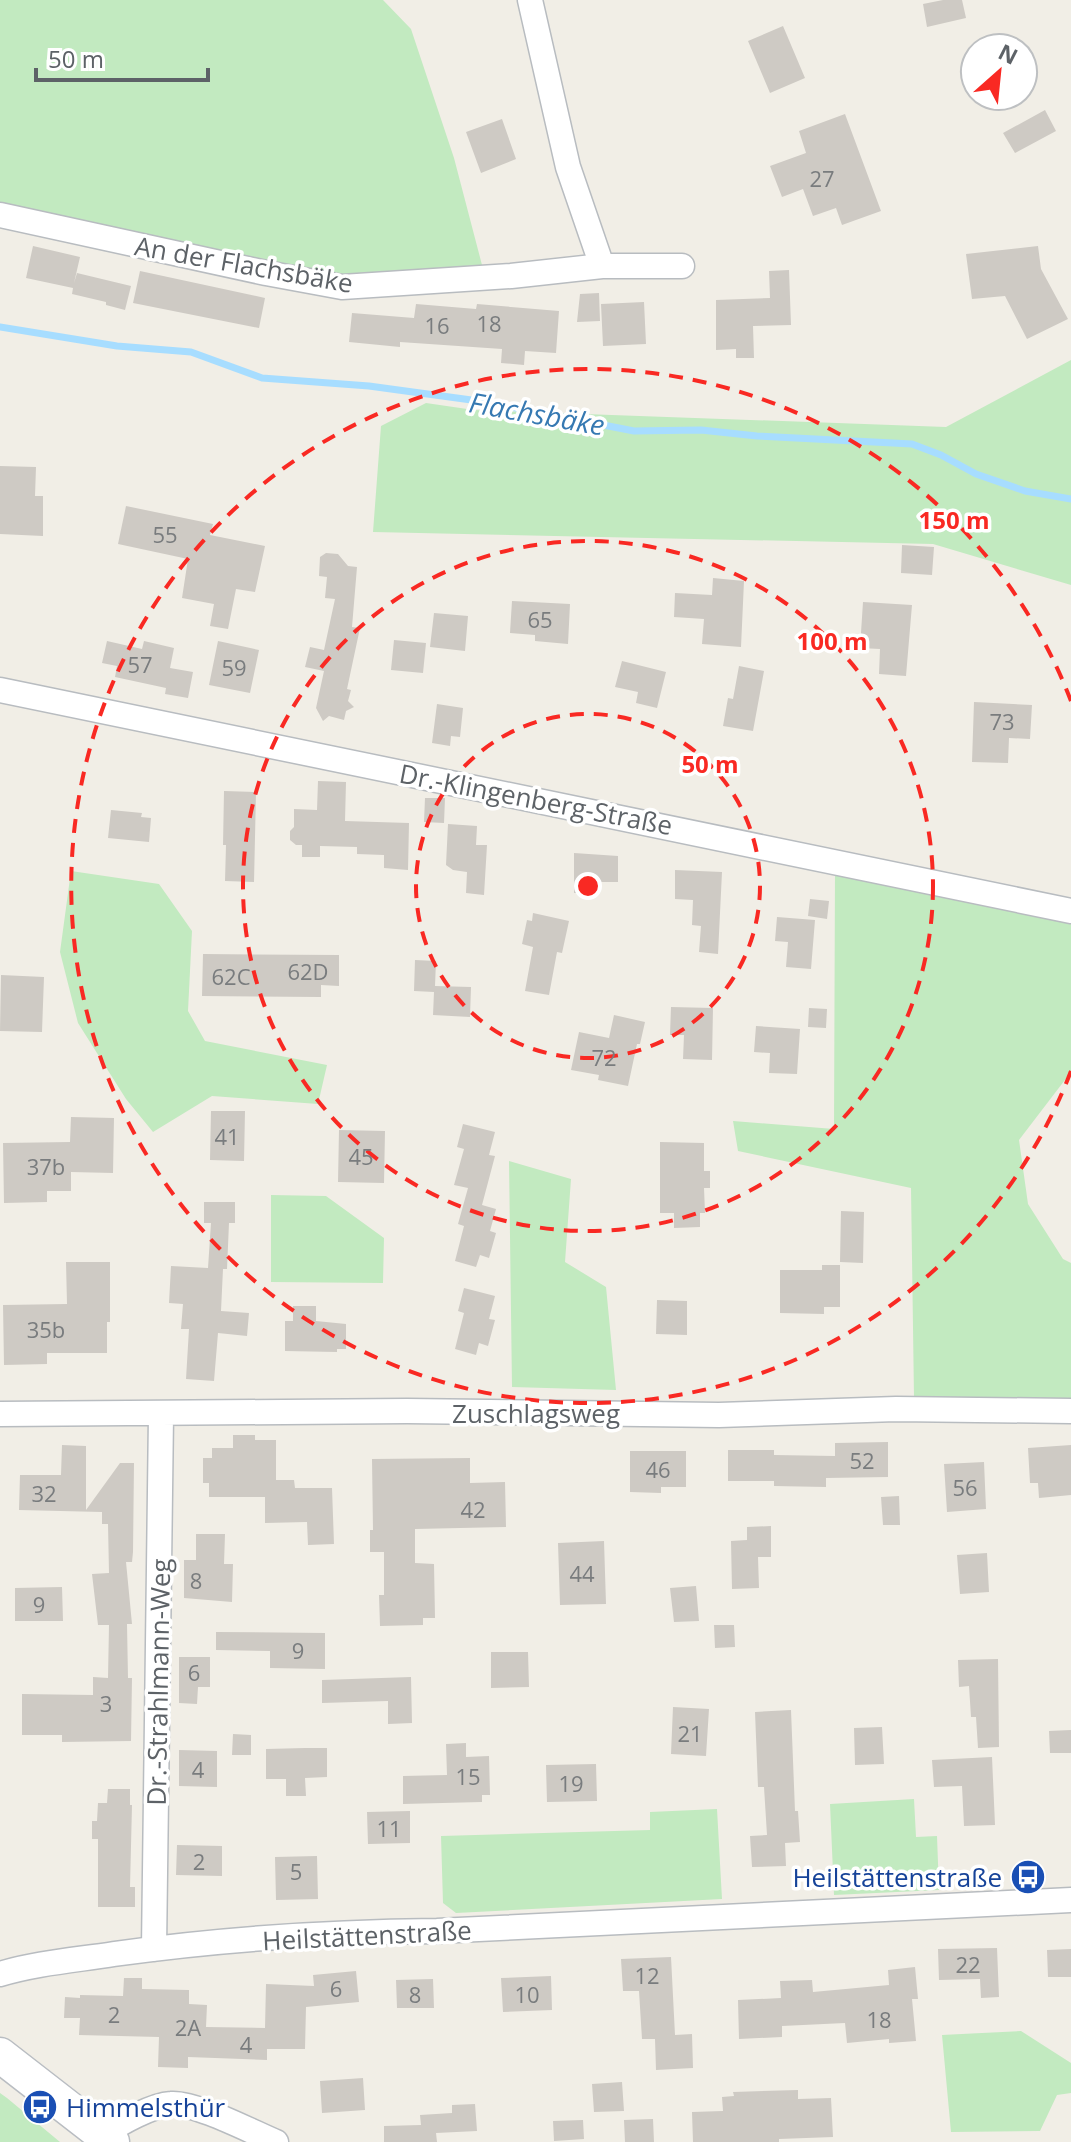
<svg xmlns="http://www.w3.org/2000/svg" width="1071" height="2142" viewBox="0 0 1071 2142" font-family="'Open Sans',sans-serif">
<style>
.green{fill:#c2eac0}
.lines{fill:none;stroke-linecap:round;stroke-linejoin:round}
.stream{stroke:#a7ddff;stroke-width:7}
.building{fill:#cecac4}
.street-casing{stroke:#b8bcc0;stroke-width:27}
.secondary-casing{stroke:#b9bdc2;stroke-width:37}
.street{stroke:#fff;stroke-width:24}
.secondary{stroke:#fff;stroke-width:34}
.ring{fill:none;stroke:#f92923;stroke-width:4;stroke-dasharray:14 10}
.labels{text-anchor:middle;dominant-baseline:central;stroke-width:7;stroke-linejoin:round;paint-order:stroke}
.number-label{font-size:22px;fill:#797c7e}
.street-label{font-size:26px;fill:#5d6267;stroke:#fff}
.transit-label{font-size:26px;fill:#164399;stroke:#fff;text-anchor:end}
.water-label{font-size:28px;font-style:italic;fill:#3679b2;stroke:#fff}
.centre{fill:#f92923;stroke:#fff;stroke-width:4}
.ring-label{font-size:24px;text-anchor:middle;font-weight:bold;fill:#f92923;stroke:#fff;stroke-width:7;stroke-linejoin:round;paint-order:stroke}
</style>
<rect width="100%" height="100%" fill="#f1eee6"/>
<path class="green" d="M0,0H383L411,29L454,158L482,265L338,277L0,206Z
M1071,360V585L933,544L373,532L381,426L426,403L474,410L946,427Z
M835,870L1071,921V1072L1019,1140L1028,1204L1063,1259L1071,1263V1398L914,1397L911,1188L738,1151L733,1121L834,1129Z
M71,871L159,884L192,931L188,1011L205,1041L327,1065L318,1104L212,1096L153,1132L126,1099L78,1023L60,952Z
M509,1161L571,1179L565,1262L606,1287L616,1390L512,1387Z
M271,1195L326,1196L384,1238L383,1283L271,1282Z
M914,1799L916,1837L937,1836L939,1890L834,1895L830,1804Z
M717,1809L722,1899L456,1913L443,1903L441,1836L650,1830V1812Z
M1021,2031L1071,2063V2093L1057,2095L1040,2131L951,2132L942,2035Z
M0,2093L7,2098L60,2142H0Z"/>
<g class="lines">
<path class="stream" d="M0,327L117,346L191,352L262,378L369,386L486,402L634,431L701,430L757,436L912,444L941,455L976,474L1025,491L1071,499"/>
</g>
<path class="building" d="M943,0H962L966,18L927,27L923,4Z
M783,26L805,78L770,93L748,41Z
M1045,110L1056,131L1015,153L1003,133Z
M845,114L881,211L842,225L836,208L813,216L803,189L782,197L770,166L806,153L799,131Z
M502,119L516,159L481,173L466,132Z
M33,246L80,257L74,283L77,273L131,286L125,310L106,305V302L72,294L73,288L26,278Z
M1038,246L1041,269L1068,319L1027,339L1005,296L972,299L966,254Z
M789,270L791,325L753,326L754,358H736V349L716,350V300L770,298L769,271Z
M140,271L265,298L259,328L133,303Z
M599,293L600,321L577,322L580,294Z
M644,302L646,344L603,346L601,304Z
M416,304L476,309L477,304L559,311L556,353L525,351L524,365L501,363L502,349L400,342V347L349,342L352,313L414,318Z
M0,466L36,467L35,496H43V536L0,534Z
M126,506L213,524L210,535L265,546L255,592L236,589L228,629L210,626L214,604L182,598L188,559L118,544Z
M902,545L934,547L932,575L901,573Z
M326,553L338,554L348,566L357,567L352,627L360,628L347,689L351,690L348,701L354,707L346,711L344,720L329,716L323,721L316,708L324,671L305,667L310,647L324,650L335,599L325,598L327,577L319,576L320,557Z
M713,578L744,581L741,647L702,644L704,619L674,617L675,593L712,595Z
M512,601L570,604L568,644L535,641V635L510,633Z
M863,602L912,605L906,676L879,674L880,649L860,648Z
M434,613L468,616L465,651L430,647Z
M394,640L426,643L423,673L391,670Z
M107,641L142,649L144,641L174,648L170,668L193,672L188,698L165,694L166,688L115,677L117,666L102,663Z
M218,641L259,650L250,693L209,685Z
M622,661L666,672L657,708L636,703L638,692L615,687Z
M739,666L764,671L753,731L723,726L728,698L733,699Z
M974,702L1032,705L1030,739L1009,738L1008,763L972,762Z
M437,704L463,708L460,737L451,736L450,746L432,743Z
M318,781L346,782L345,821L409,823L408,870L384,868V855L357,854V847L320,846V857H302V845H296L290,840V831L294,827V809L317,810Z
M224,791L256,792L254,882L225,881L226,845H223Z
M425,798H445L444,823L424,822Z
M111,810L142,813L141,817L151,818L149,842L108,838Z
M448,824L477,826L476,845H487L484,895L466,893L467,872L453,870L446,865Z
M574,853L618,856V882H596V893H574Z
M675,870L722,872L718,954L699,952L701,926L692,925L693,900L675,899Z
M810,899L829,901L827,919L808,916Z
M533,913L569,921L562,953L557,952L549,995L525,991L533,947L522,944L527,920L532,921Z
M777,917L815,920L811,969L786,967L788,942L775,941Z
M203,954L339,955V986L321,985V997L202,996Z
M415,960L436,961L435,986L471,987L470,1017L433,1015L434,992L414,991Z
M1,975L44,977L42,1032L0,1031Z
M671,1007L713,1008L712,1060L683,1059L684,1035H670Z
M809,1008L827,1009L826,1028L808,1027Z
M614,1015L645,1022L640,1044H637L628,1086L598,1080L599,1075L571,1070L579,1032L609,1038Z
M756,1026L800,1029L797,1074L769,1073L770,1053L754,1052Z
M211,1111H245L244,1161L210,1160Z
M71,1117L114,1118L113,1173L71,1172V1191H47V1202L4,1203L3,1143L70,1142Z
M463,1124L495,1132L489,1155L495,1156L482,1205L496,1209L490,1231L496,1233L489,1258L480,1255L476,1267L455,1261L464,1226L458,1224L468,1188L454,1185L464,1149L457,1147Z
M339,1130L385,1131L384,1183L338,1182Z
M660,1142L704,1143V1171H710V1188H704L705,1213H700V1227L674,1228V1213H660Z
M204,1202H235V1223H229L227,1269H223L221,1311L249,1313L247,1336L218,1333L214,1381L186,1379L189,1329H181L183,1304L169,1303L171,1266L208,1268L211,1223H204Z
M841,1211L864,1212L863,1263L840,1262Z
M66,1262H110V1322H107V1353H47V1364L4,1365L3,1305L67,1304Z
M822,1265H840V1307H824V1314L780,1313V1270H822Z
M464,1288L495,1296L489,1319L495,1320L488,1346L479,1343L476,1355L455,1349L464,1313L458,1311Z
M657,1300L687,1301V1335L656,1334Z
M293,1306H316V1321L346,1324V1349H337V1352L285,1351V1321H293Z
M233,1435H255V1440H276V1480H294L295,1488H332L334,1544L308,1545L307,1522L265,1523V1497H209V1483H203V1458H212V1448H233Z
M888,1442V1477L826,1478V1487L774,1486V1481H728V1450H774V1455L835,1456V1443Z
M62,1445L86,1446V1510L120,1463H134L133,1552L132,1562H126L132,1624H127L128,1678H132L131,1741L62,1742V1735H22V1694L93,1695V1677L108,1678L109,1625H98L92,1574L109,1573L108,1524H102V1512L19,1510L20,1475H61Z
M1071,1445V1495L1039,1498L1038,1483H1030L1028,1448Z
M630,1451H686V1487H661V1493L630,1492Z
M470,1458V1483L505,1482L506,1527L415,1529V1563L434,1564L435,1618H423V1625L380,1626L379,1595H384V1552H370V1530H373L372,1459Z
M984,1462L986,1509L947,1512L944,1464Z
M899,1496L900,1525H883L881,1497Z
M771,1526V1557H758L759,1588L732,1589L731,1541L747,1540V1527Z
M196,1534H225L224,1564H233L232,1602L184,1598V1560H196Z
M604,1541L606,1604L560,1605L558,1543Z
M987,1553L989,1592L960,1594L957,1555Z
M696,1586L699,1621L674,1622L670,1588Z
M62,1587L63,1621H15V1588Z
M714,1625H734L735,1647L715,1648Z
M216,1632L325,1633V1669L270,1668V1651L216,1650Z
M491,1652H528L529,1687L491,1688Z
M179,1657H210V1687H198L197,1704L179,1703Z
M998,1659L999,1747L978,1748L976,1717H971L969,1686L959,1687L958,1660Z
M411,1677L412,1723L388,1724V1701L322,1703V1680Z
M673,1707L709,1709L706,1756L671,1754Z
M791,1710L795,1811H798L800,1842L785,1843L786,1866L752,1867L750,1836L767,1835L764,1787H758L755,1712Z
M882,1727L884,1764L855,1765L854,1728Z
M1071,1730V1753H1050L1049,1731Z
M233,1734L251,1735V1755H232Z
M466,1743V1757L489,1756L490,1795H482V1802L403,1804V1776L447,1775L446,1744Z
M305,1748H327V1777L305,1778L306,1796H286V1779H266V1749Z
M179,1750L217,1751V1787L179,1786Z
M992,1757L995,1825L964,1826L962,1786L934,1787L932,1760Z
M596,1764L597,1801L547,1802L546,1765Z
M108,1789H130V1805H132L130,1887H135V1907H98V1839H92V1821H97L98,1803H107Z
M410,1811V1843L368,1844L367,1812Z
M177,1845L222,1846V1876L176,1875Z
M317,1856L318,1899L276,1900L275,1857Z
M997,1948L999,1997L981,1998L980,1979L939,1980L938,1949Z
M1071,1949V1977H1048L1047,1950Z
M671,1957L675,2035L692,2034L693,2068L656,2070L655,2039H642L639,1991H623L621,1959Z
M915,1967L918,1999H912L916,2041L889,2043V2039L847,2043L845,2023L782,2026V2037L739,2039L738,2000L781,1998L780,1981L812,1980L813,1992L889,1985L888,1970Z
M356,1971L359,2002L306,2007L305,2049H267V2060L188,2057V2068L158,2067L159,2037L79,2035L80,2018H64L65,1997L80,1998V1995L123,1996L124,1978H142V1989L189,1990V2004L207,2005L206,2027L265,2028L266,1984L314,1986L313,1975Z
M551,1976L552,2010L503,2012L501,1978Z
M433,1979L434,2008H397L396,1980Z
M363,2078L365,2110L322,2113L320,2081Z
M622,2082L624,2111L594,2112L592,2084Z
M798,2090V2099L831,2098L833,2137L779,2139V2142H693L692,2112L723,2111L722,2097L734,2096L733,2092Z
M475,2104L477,2131L436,2133L437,2142H384V2126L421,2125L420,2115L452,2113V2105Z
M653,2119L654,2142H625L624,2120Z
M583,2120L584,2139L554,2141L553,2121Z"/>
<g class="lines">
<g class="street-casing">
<path id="street" d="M530,0L568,167L602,266
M0,215L266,273L342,287L511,276L602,266H682
M0,690L1071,911
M0,1414L407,1411L719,1415L896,1409L1071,1411
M154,1949L161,1415
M0,1974C37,1963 76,1960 114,1954C221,1939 329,1932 437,1931L1071,1900
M105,2134C119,2123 153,2105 171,2104C195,2102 252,2132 276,2142"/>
</g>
<g class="secondary-casing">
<path id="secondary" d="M0,2055L112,2142"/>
</g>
<use href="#street" class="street"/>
<use href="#secondary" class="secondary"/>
</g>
<g class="ring">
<circle cx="588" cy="886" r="172"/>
<circle cx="588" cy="886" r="345"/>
<path d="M1071 1071A517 517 0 1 1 1071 701"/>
</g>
<defs>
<g id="bus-disc" transform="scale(1.8)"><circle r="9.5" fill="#1a4fb4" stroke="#fff"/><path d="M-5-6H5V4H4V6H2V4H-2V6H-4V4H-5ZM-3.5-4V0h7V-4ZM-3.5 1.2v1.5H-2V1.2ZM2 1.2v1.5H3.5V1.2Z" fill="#fff"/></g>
</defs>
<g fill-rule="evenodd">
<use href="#bus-disc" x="1028" y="1877"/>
<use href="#bus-disc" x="40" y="2107"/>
</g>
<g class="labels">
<g class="number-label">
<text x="822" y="178">27</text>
<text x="489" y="323">18</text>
<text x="437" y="325">16</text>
<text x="165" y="534">55</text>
<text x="540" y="619">65</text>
<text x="140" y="664">57</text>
<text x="234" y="667">59</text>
<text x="1002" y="721">73</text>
<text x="308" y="971">62D</text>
<text x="231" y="976">62C</text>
<text x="604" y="1057">72</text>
<text x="227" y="1136">41</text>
<text x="361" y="1156">45</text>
<text x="46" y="1166">37b</text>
<text x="46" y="1329">35b</text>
<text x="862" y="1460">52</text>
<text x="658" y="1469">46</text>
<text x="965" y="1487">56</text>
<text x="44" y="1493">32</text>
<text x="473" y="1509">42</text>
<text x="582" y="1573">44</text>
<text x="196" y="1580">8</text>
<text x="39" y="1604">9</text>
<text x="298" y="1650">9</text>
<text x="194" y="1672">6</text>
<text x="106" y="1703">3</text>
<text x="690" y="1733">21</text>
<text x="198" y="1769">4</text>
<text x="468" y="1776">15</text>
<text x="571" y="1783">19</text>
<text x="389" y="1828">11</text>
<text x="199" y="1861">2</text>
<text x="296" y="1871">5</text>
<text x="968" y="1964">22</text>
<text x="647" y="1975">12</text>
<text x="336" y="1988">6</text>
<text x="415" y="1994">8</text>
<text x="527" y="1994">10</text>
<text x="114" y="2014">2</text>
<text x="879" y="2019">18</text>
<text x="188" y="2027">2A</text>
<text x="246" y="2044">4</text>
</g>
<g class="street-label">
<text transform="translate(244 264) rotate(10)">An der Flachsbäke</text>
<text transform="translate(536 799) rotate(11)">Dr.-Klingenberg-Straße</text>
<text x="536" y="1413">Zuschlagsweg</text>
<text transform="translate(158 1682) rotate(-89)">Dr.-Strahlmann-Weg</text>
<text transform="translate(367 1935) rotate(-3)">Heilstättenstraße</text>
</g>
<g class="transit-label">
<text x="1002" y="1877">Heilstättenstraße</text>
<text x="66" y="2107" text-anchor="start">Himmelsthür</text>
</g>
<g class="water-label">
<text transform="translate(537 413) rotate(10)">Flachsbäke</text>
</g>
</g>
<circle cx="588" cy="886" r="12" class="centre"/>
<g class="ring-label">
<text x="954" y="529">150 m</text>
<text x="832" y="650">100 m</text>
<text x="710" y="773">50 m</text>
</g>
<g transform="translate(999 72) rotate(27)"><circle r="38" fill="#ffffff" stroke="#bec0c2" stroke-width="2"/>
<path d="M0-6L14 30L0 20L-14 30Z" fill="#f92923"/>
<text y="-12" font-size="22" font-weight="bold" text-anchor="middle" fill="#5d6267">N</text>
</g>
<path d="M36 68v12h172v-12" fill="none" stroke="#5d6267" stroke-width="4"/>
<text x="48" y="68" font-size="24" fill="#5d6267" stroke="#ffffff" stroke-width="6" paint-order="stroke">50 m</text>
</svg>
